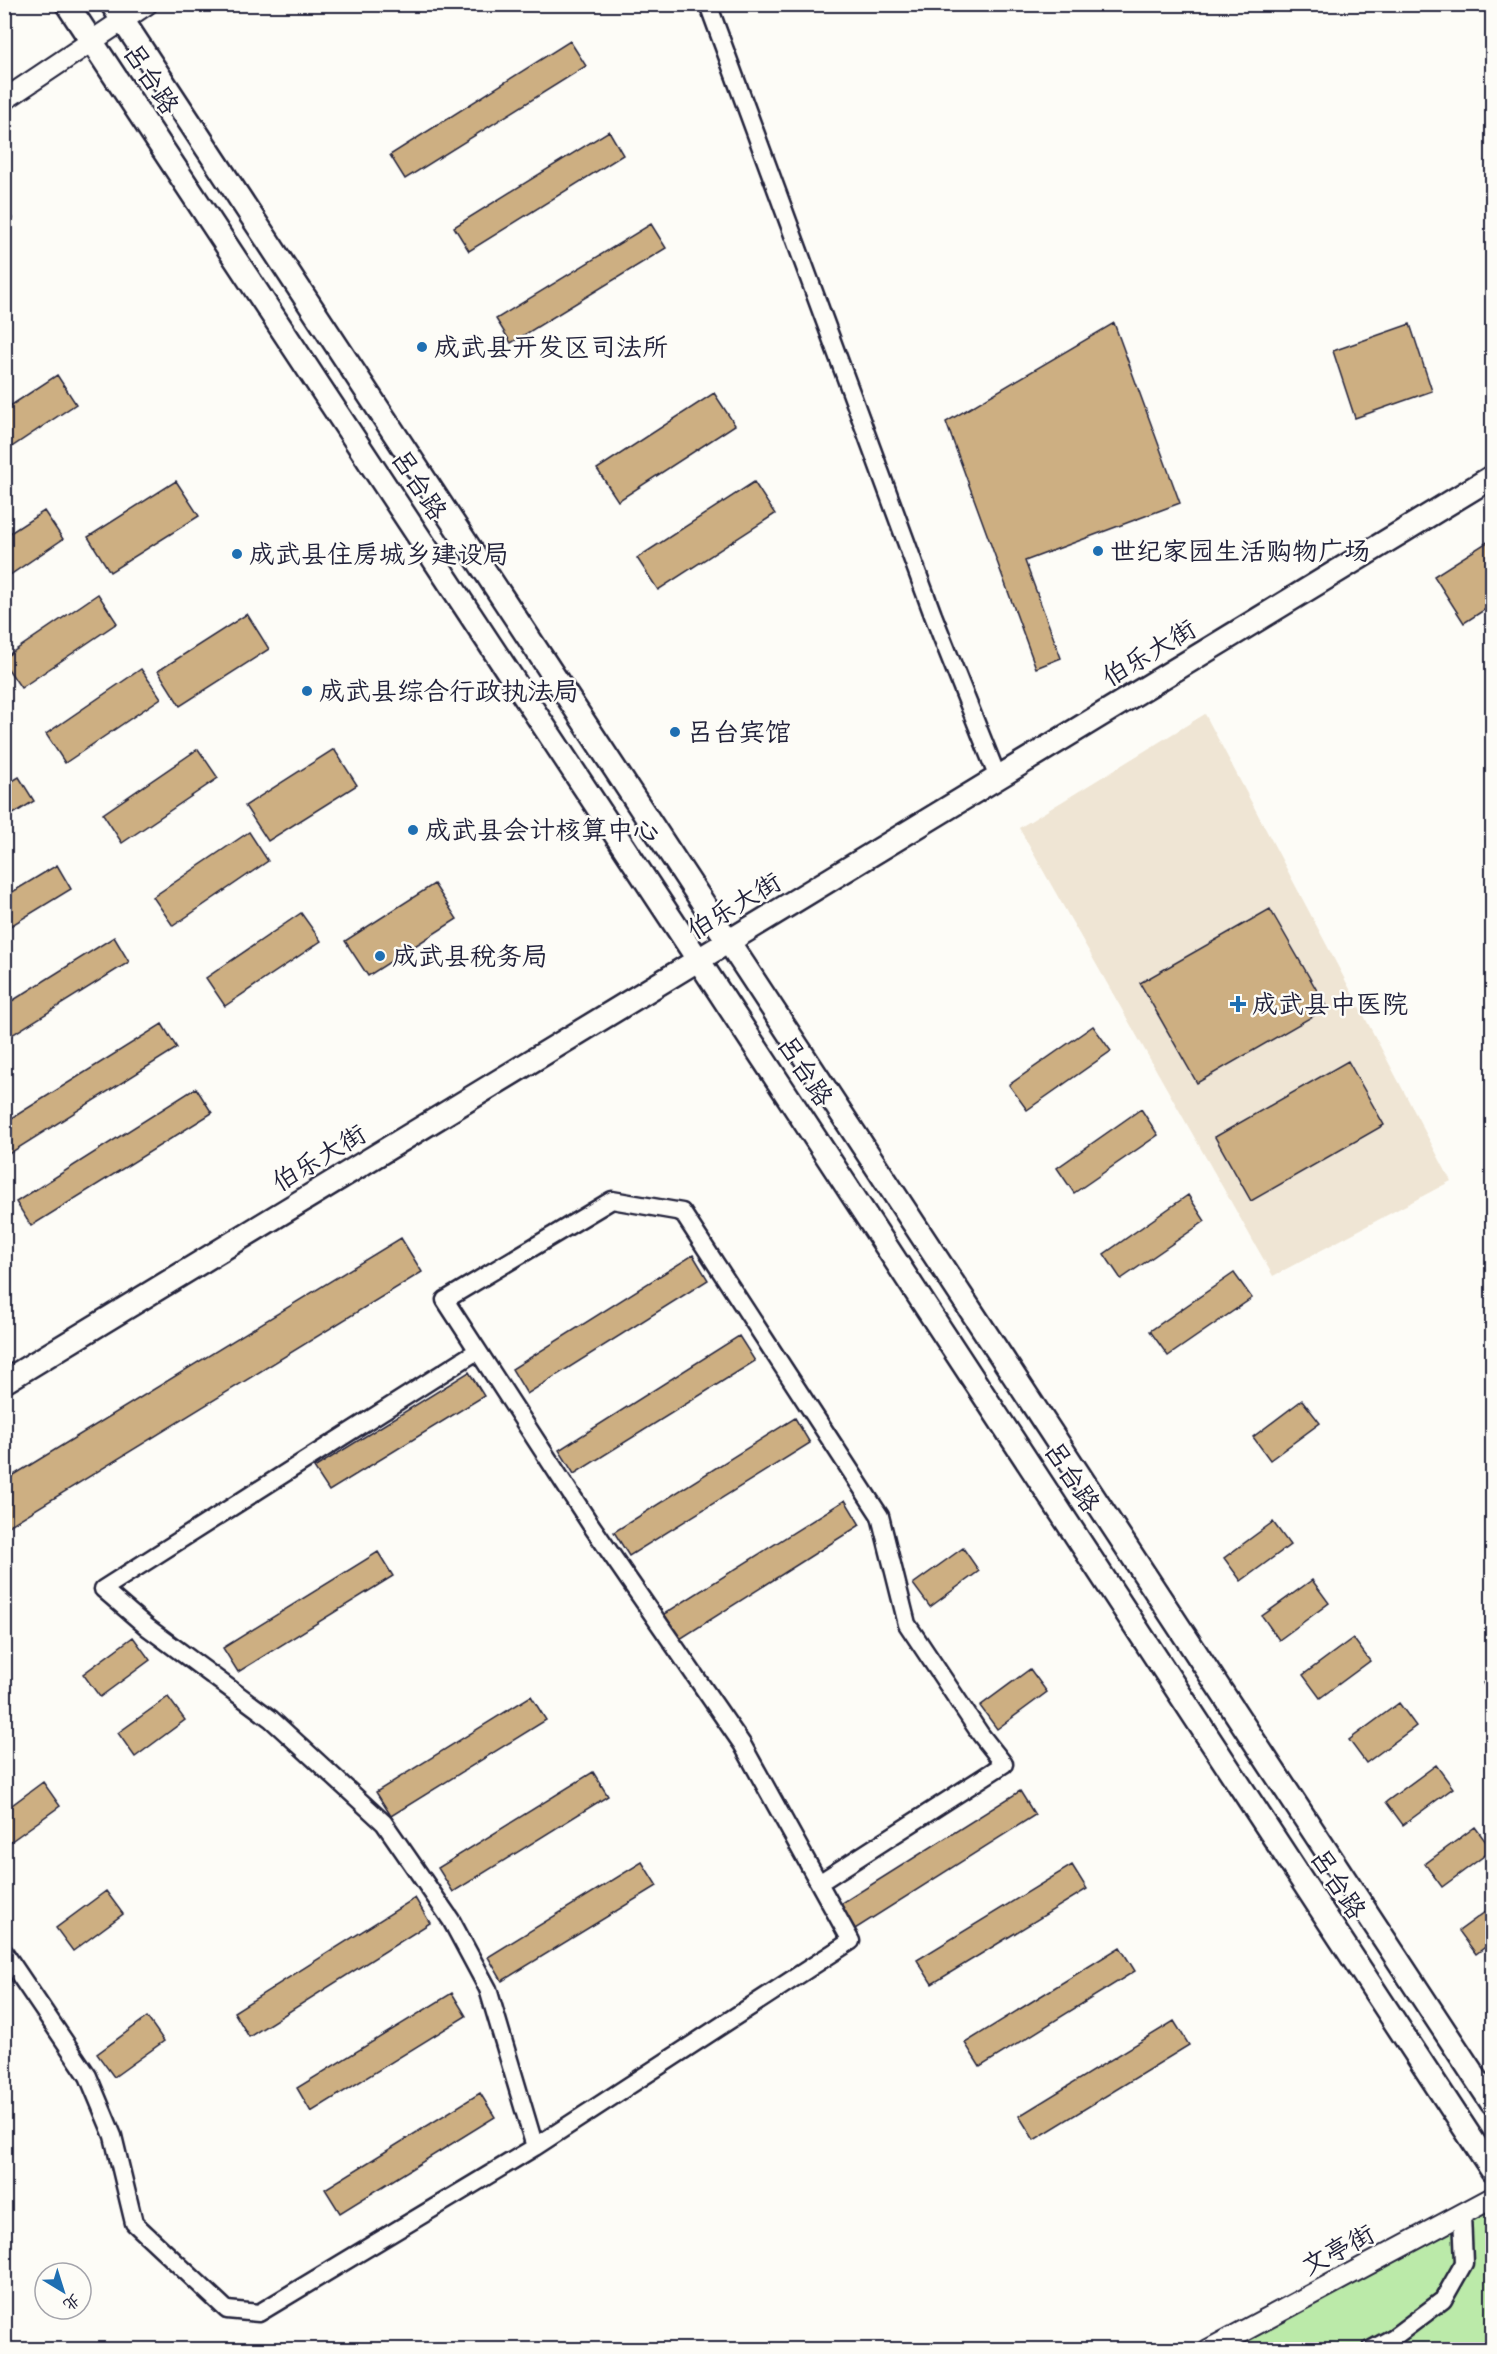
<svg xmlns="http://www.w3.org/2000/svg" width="1497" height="2354" viewBox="0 0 1497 2354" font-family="Caveat,'LXGW WenKai TC',sans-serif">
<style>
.built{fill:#efe5d4}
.green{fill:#bbeaa9;stroke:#6e8672;stroke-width:1.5}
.building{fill:#cdaf82;stroke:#22223b;stroke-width:1.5}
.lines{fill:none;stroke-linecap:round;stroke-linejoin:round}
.minor-casing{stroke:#22223b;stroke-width:21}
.tertiary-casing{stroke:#22223b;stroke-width:24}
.secondary-casing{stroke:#22223b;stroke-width:27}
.minor{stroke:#fdfcf7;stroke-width:16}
.tertiary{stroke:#fdfcf7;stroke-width:20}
.secondary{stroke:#fdfcf7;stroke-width:22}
.poi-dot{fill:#1f6fb2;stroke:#fdfcf7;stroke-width:2}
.labels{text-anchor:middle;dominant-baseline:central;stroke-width:5;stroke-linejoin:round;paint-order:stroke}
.street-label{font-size:26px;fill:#22223b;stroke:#fdfcf7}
.poi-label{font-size:26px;fill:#22223b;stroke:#fdfcf7;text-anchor:start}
</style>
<rect width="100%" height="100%" fill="#fdfcf7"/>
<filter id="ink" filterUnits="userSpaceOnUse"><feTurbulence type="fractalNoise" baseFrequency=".0167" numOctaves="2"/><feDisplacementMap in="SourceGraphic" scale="12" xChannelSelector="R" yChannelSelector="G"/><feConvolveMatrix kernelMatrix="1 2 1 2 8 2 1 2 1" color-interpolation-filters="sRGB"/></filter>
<g filter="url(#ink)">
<path class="built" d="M1205,714L1451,1181L1273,1276L1019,828Z"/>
<path class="green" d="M1492,2198V2349L1208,2350Z"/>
<path class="building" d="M570,41L586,66L405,179L390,155Z
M609,131L623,155L469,251L454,227Z
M4,206L12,218L4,223Z
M651,224L666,248L511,343L496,319Z
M1114,323L1180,503L1025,561L1061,658L1036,668L946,422Z
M1410,324L1432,391L1355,418L1333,351Z
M57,375L76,404L4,452V410Z
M714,393L735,425L618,501L597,469Z
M176,481L199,516L110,572L88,537Z
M754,482L775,514L658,590L637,558Z
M44,511L63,539L4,579V537Z
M1492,539V605L1464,623L1434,576Z
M98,594L117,623L21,688L4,663V658Z
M247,614L269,649L180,706L158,671Z
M141,669L161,698L65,763L46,734Z
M198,749L218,778L122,843L103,814Z
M334,749L357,785L268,841L245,806Z
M19,777L34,801L4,820V786Z
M249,832L268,861L173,926L153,897Z
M57,865L71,889L4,930V897Z
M434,884L457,919L368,976L345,941Z
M1270,909L1327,1008L1197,1083L1140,983Z
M301,913L321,941L225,1006L206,978Z
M114,937L129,962L4,1040V1006Z
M162,1024L177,1048L4,1157V1123Z
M1093,1026L1111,1051L1027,1110L1009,1085Z
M1348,1061L1384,1125L1251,1201L1215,1137Z
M196,1088L212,1113L31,1226L16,1202Z
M1141,1109L1158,1135L1074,1193L1057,1168Z
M1188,1195L1205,1221L1121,1279L1104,1254Z
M401,1238L422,1272L4,1529V1481Z
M693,1255L708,1280L527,1394L512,1369Z
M1234,1273L1252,1298L1168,1356L1150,1331Z
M739,1336L755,1361L574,1474L559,1450Z
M469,1372L484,1396L329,1491L314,1468Z
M1302,1400L1320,1423L1270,1460L1253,1437Z
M795,1418L810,1443L629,1556L614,1532Z
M845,1500L860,1525L680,1639L664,1614Z
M1273,1522L1290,1545L1241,1581L1224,1558Z
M963,1548L979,1571L930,1607L913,1584Z
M378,1552L393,1576L238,1672L223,1648Z
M1312,1580L1329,1603L1279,1640L1262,1616Z
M133,1637L150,1660L100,1697L83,1674Z
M1353,1638L1370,1661L1320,1698L1303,1675Z
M1030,1669L1047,1692L997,1729L980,1706Z
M1492,1677V1698L1483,1683Z
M531,1696L546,1720L391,1816L376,1792Z
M168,1697L185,1720L135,1757L118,1733Z
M1399,1703L1416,1726L1366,1763L1349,1740Z
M1436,1765L1453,1788L1403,1825L1386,1802Z
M593,1772L608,1796L453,1892L438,1868Z
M43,1782L60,1806L10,1842L4,1834V1811Z
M1020,1791L1035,1815L855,1929L839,1905Z
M1475,1827L1492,1850L1442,1887L1425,1864Z
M642,1862L657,1886L502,1981L488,1957Z
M1072,1865L1087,1889L932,1984L917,1960Z
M106,1891L123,1914L73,1951L56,1928Z
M415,1898L430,1923L249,2037L234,2012Z
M1492,1907V1942L1476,1954L1459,1931Z
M1120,1947L1135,1971L980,2067L965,2043Z
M452,1993L466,2016L311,2112L297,2088Z
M147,2017L164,2041L114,2077L97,2054Z
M1174,2021L1189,2045L1034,2140L1019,2116Z
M480,2093L495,2117L340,2213L325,2189Z"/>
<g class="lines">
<g class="minor-casing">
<path id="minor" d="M708,4L933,615L998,778
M4,1952L88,2076L113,2136L134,2223L227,2310L259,2313L535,2147L488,1989L451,1920L384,1823L271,1719L147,1627L103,1589L477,1351
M535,2147L851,1941L742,1744L591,1525L445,1300L612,1200L682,1212L880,1516L907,1624L981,1735L1004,1764L819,1883
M1370,2350L1394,2337L1443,2300L1464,2263L1462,2215"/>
</g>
<g class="tertiary-casing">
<path id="tertiary" d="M4,100L147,4
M1208,2350L1492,2198"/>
</g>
<g class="secondary-casing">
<path id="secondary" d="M67,4L699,961L1492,2170
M112,4L1492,2103
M4,1382L1492,477"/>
</g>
<use href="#minor" class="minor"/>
<use href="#tertiary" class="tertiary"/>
<use href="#secondary" class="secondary"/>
</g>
</g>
<g class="poi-dot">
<circle cx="422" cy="347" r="6"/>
<circle cx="1098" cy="551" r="6"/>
<circle cx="237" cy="554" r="6"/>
<circle cx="307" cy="691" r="6"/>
<circle cx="675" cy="732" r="6"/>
<circle cx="413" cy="830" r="6"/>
<circle cx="380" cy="956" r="6"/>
<path d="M1235 995h6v6h6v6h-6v6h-6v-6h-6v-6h6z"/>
</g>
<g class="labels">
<g class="street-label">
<text transform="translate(151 79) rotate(57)">吕台路</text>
<text transform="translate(419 485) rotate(57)">吕台路</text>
<text transform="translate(1149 653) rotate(-31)">伯乐大街</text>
<text transform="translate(734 906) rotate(-31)">伯乐大街</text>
<text transform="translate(805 1071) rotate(57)">吕台路</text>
<text transform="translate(319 1158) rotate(-31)">伯乐大街</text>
<text transform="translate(1072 1477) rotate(57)">吕台路</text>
<text transform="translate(1338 1884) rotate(57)">吕台路</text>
<text transform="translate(1338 2250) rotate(-28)">文亭街</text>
</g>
<g class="poi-label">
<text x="434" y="347">成武县开发区司法所</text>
<text x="1110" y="551">世纪家园生活购物广场</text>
<text x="249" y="554">成武县住房城乡建设局</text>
<text x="319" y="691">成武县综合行政执法局</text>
<text x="687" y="732">吕台宾馆</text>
<text x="425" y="830">成武县会计核算中心</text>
<text x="392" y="956">成武县税务局</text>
<text x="1252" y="1004">成武县中医院</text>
</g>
</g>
<rect width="1497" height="2354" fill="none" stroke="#fdfcf7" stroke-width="24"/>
<rect x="12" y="12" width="1473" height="2330" fill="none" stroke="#22223b" stroke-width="2" filter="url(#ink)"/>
<g transform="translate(63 2291) rotate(142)"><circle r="28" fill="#fdfcf7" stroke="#a5a5ac" stroke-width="1.5"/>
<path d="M0-4.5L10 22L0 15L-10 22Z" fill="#1f6fb2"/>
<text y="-9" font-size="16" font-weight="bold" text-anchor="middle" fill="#22223b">北</text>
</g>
</svg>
